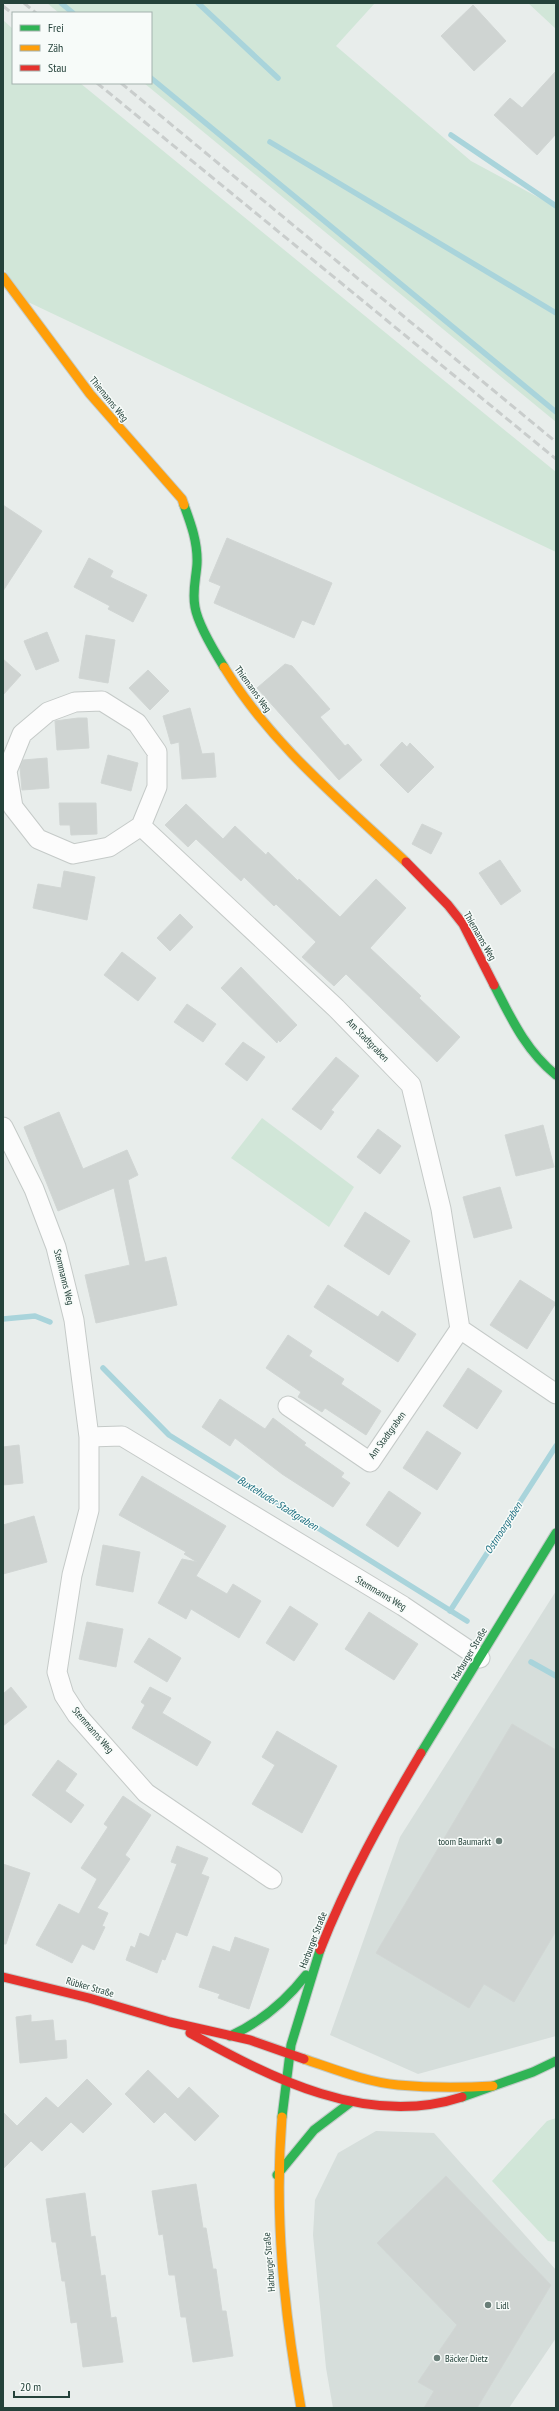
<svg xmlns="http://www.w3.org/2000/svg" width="559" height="2411" viewBox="0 0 559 2411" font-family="'PT Sans Narrow',sans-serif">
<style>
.built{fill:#d6dedb}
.green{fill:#d1e6d8}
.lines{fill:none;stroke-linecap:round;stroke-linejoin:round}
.stream{stroke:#a9d4db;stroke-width:5.5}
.building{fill:#cfd4d2;stroke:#d1d6d4}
.street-casing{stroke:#c5cac8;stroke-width:21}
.fast-casing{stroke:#c3cbc8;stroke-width:11}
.slow-casing{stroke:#c3cbc8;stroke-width:11}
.jam-casing{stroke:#c3cbc8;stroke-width:11}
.street{stroke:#fcfcfc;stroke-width:19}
.fast{stroke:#30b455;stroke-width:9}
.slow{stroke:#ff9f0a;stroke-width:9}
.jam{stroke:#e5322d;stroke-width:9}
.rail{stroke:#c9cdcc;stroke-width:3;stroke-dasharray:8 4;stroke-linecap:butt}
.poi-dot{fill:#697e78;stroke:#f7fbf9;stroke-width:1.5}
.labels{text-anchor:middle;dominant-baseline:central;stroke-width:3;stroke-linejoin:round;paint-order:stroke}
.street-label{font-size:10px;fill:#24423a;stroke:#f7fbf9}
.poi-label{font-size:10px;fill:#24423a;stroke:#f7fbf9;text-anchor:start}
.water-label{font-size:11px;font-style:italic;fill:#1c6f80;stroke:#f7fbf9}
</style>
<rect width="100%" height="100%" fill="#e8edeb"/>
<path class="built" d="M556,1591V2036L418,2074L330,2035L400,1837Z
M376,2131L434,2133L556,2270V2338L509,2408H333L326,2368L313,2235L315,2200L338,2153Z"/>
<path class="green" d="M47,3H375L336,46L471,161L556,207V422L144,83H151V13H59Z
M528,3H556V29Z
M3,20L13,29V83H80L556,472V552L28,302L3,268Z
M262,1118L354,1187L329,1227L231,1158Z
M556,2118V2242L548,2241L492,2181L547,2121Z"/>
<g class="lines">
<path class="stream" d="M61,3L73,13
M198,3L278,78
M151,78L556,412
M451,135L556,206
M270,142L556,313
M3,1319L35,1316L50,1322
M103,1368L169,1435L467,1621
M450,1611L556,1446
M531,1662L556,1676"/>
</g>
<path class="building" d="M473,5L506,41L474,71L441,36Z
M556,71V134L537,155L494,115L510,98L522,108Z
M3,505L42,531L3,591Z
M227,538L332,583L314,625L302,620L294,638L214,603L221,586L209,581Z
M89,558L113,571L110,577L147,595L133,622L108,609L110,606L74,587Z
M47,632L59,661L36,670L24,641Z
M86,635L115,640L108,683L79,678Z
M3,659L21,675L3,695Z
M285,664L292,666L330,709L320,717L345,746L348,744L362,760L339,780L257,688Z
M148,670L169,691L150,710L129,688Z
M190,708L202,754L214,753L216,777L182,779L179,742L171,744L163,716Z
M78,718H87L89,748L57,750L55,721Z
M402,742L407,747L410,743L434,767L408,793L380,765Z
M108,755L138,763L131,791L101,783Z
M47,758L49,788L22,790L20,767L23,760Z
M59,803H96L97,834L71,835L70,825H60Z
M186,804L223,839L235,826L266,855L268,852L298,881L299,879L340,917L376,879L406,908L370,948L421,996L419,998L460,1037L437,1062L346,974L334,986L302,957L316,942L276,904L274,906L244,877L241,881L196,839L188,847L165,825Z
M422,824L442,833L431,854L412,844Z
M500,860L521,891L501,905L479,873Z
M64,871L95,877L87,920L33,908L38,884L61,888Z
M180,914L193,927L170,951L157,938Z
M122,952L156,978L138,1001L104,975Z
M241,967L297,1025L280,1042L278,1040L277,1043L221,988Z
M187,1004L216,1024L203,1042L174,1022Z
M243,1042L265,1057L247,1081L225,1064Z
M336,1057L359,1076L331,1110L334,1112L321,1130L292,1109Z
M59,1112L83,1169L127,1150L138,1175L128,1180L145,1262L166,1257L177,1305L96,1323L85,1275L130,1265L114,1188L58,1211L24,1127Z
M543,1125L554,1167L516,1176L505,1135Z
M378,1129L401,1146L380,1174L357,1157Z
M500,1187L512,1228L474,1238L463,1197Z
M365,1212L410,1241L389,1275L344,1246Z
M520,1280L556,1303L527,1349L490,1325Z
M328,1285L378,1317L382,1311L416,1334L398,1362L314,1307Z
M288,1335L312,1351L309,1356L344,1379L341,1384L381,1411L366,1435L325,1408L322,1412L298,1397L301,1392L266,1368Z
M468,1368L502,1391L477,1429L443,1406Z
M220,1399L265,1429L273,1418L306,1443L304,1445L344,1473L341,1477L350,1483L333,1507L282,1474L235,1438L230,1446L202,1427Z
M427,1431L461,1453L437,1490L403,1468Z
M19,1445L23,1483L3,1485V1447Z
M142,1476L226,1526L196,1576L227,1594L233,1584L261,1601L239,1638L191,1609L186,1619L158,1603L182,1559L197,1562L184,1554L186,1552L119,1515Z
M389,1491L421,1513L398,1547L366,1525Z
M34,1516L47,1562L3,1574V1525Z
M103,1545L140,1552L133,1592L96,1585Z
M290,1606L318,1624L294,1661L266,1643Z
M369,1612L418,1644L394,1680L345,1649Z
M87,1622L123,1629L116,1667L79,1659Z
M149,1638L181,1658L167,1682L134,1662Z
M11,1687L27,1707L3,1726V1694Z
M150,1687L171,1698L162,1713L211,1742L197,1766L132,1728L145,1705L141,1702Z
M512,1724L556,1750V1931L514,2002L484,1984L469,2008L376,1953Z
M277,1731L337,1766L302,1833L252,1804L275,1765L262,1757Z
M58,1760L77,1774L65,1791L84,1805L71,1823L32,1795Z
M123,1796L151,1815L125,1855L130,1859L97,1908L108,1913L102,1926L105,1927L94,1950L82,1944L72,1963L36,1945L59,1904L79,1914L97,1879L81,1868L108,1827L104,1824Z
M177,1846L208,1858L201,1874L209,1877L187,1936L176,1932L165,1960L162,1959L157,1973L126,1960L131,1946L135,1948L140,1933L149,1937L177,1864L171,1862Z
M3,1864L30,1873L6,1944H3Z
M235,1937L269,1949L249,2009L218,1998L220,1994L199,1987L213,1946L230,1952Z
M31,2015V2022L53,2020L55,2041L66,2040L67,2058L20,2063L16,2017Z
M148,2070L178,2099L189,2087L219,2116L195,2141L165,2112L154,2123L125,2094Z
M87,2079L112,2104L83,2133L71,2122L42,2151L31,2141L3,2169V2112L17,2126L46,2097L58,2108Z
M446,2176L551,2285L477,2408H424L434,2391L418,2382L457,2325L377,2243Z
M196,2184L203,2228H206L213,2269H216L222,2311H226L233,2356L193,2362L186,2317H181L175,2275H169L163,2234L159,2235L152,2191Z
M85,2193L91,2237L95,2236L101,2276L105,2275L111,2318L116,2317L123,2362L83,2367L77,2322L71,2323L65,2281H62L56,2242H52L46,2199Z"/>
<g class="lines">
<g class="street-casing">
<path id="street" d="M102,701L137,723L157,752V787L141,826L109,847L73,854L38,839L13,807L7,771L22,734L48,712L75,702Z
M141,826L336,1008L411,1085L441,1209L460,1329L556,1394
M3,1127L34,1189L56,1247L74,1320L89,1437V1510L72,1575L57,1672L64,1695L77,1715L146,1793L272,1879
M288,1406L370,1462L460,1329
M89,1437L122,1436L403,1606L480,1658"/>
</g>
<g class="fast-casing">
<path id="fast" d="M184,505C191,524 198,543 197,564C196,579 192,591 195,607C198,625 214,651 224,667
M494,985C511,1018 526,1051 556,1075
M421,1753L556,1533
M230,2036C261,2022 285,2002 306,1975
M462,2097L533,2072L556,2061
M282,2117L291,2045L320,1950
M277,2175L314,2130L351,2102"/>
</g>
<g class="slow-casing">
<path id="slow" d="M3,277L90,394L182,499L184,505
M224,667C271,744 341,801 406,862
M304,2059C334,2069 366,2082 398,2085C430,2088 461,2088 493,2086
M282,2117C274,2215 284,2311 301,2408"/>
</g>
<g class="jam-casing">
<path id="jam" d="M406,862L448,905L463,924L494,985
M320,1950C347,1881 383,1817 421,1753
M3,1977L89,1998L170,2022L250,2040L304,2059
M190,2033C271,2078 367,2128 462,2097"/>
</g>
<use href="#street" class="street"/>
<use href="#fast" class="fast"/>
<use href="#slow" class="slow"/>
<use href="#jam" class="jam"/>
<path class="rail" d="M24,3L36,13
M3,6L13,14
M97,83L556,459
M121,83L556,442"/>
</g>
<g class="poi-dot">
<circle cx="499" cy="1841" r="4"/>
<circle cx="488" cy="2305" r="4"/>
<circle cx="437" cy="2358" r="4"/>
</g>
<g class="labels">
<g class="street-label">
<text transform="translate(109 399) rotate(51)">Thiemanns Weg</text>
<text transform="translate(253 689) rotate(54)">Thiemanns Weg</text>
<text transform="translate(480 936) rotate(60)">Thiemanns Weg</text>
<text transform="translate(368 1040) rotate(46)">Am Stadtgraben</text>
<text transform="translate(64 1277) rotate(76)">Stemmanns Weg</text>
<text transform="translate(387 1435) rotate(-54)">Am Stadtgraben</text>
<text transform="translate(381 1593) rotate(31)">Stemmanns Weg</text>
<text transform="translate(469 1654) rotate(-59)">Harburger Straße</text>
<text transform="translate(93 1730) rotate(49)">Stemmanns Weg</text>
<text transform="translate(313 1940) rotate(-69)">Harburger Straße</text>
<text transform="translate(90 1987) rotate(16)">Rübker Straße</text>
<text transform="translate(269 2262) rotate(-95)">Harburger Straße</text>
</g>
<g class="poi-label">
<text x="491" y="1841" text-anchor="end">toom Baumarkt</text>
<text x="496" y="2305">Lidl</text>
<text x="445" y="2358">Bäcker Dietz</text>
</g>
<g class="water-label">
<text transform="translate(278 1503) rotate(32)">Buxtehuder Stadtgraben</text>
<text transform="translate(503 1528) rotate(-57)">Ostmoorgraben</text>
</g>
</g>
<rect width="559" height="2411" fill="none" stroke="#24423a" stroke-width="8"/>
<rect x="12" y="12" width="140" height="72" fill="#f7fbf9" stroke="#a3b1ad"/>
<rect x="20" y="25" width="20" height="6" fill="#30b455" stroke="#a3b1ad"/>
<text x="48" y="32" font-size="12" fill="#24423a">Frei</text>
<rect x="20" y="45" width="20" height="6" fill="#ff9f0a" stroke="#a3b1ad"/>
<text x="48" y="52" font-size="12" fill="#24423a">Zäh</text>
<rect x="20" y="65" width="20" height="6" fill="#e5322d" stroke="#a3b1ad"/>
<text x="48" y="72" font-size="12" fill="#24423a">Stau</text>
<path d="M14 2391v6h55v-6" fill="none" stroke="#24423a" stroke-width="2"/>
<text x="20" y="2391" font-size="12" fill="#24423a" stroke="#f7fbf9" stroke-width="3" paint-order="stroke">20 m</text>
</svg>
